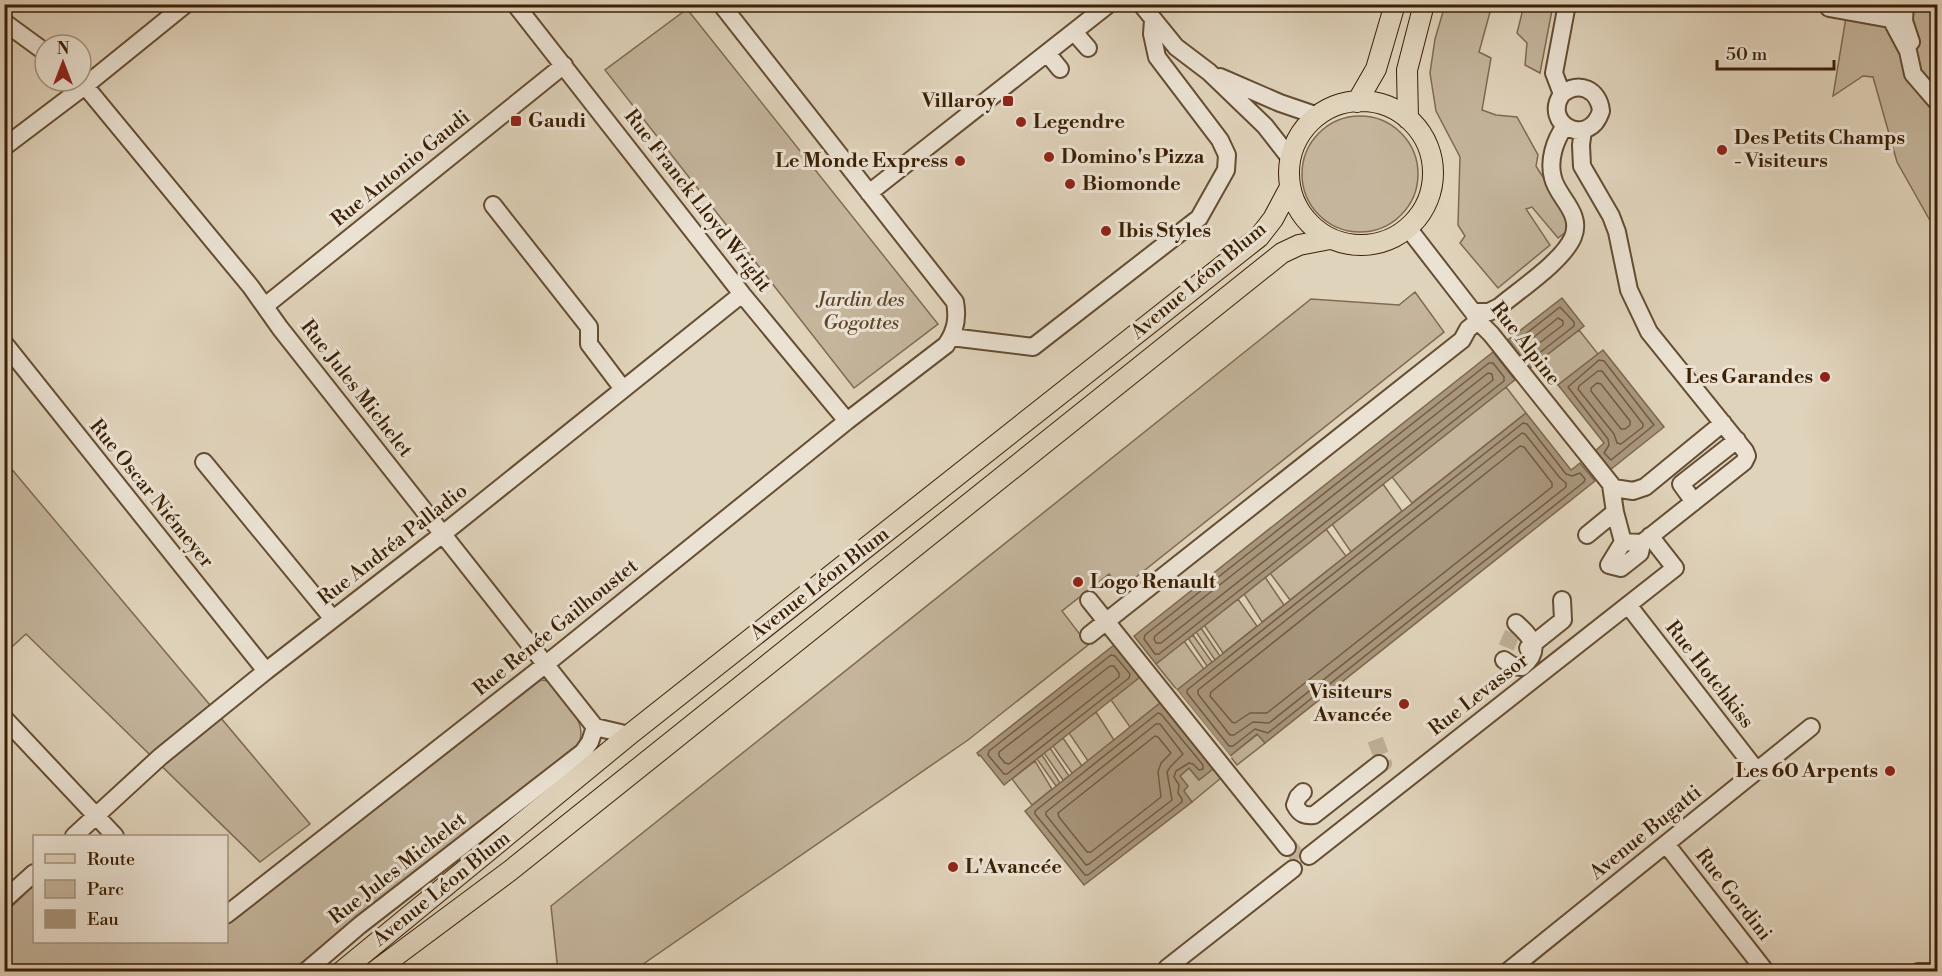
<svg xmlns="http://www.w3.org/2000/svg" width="1942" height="976" viewBox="0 0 1942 976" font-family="'Libre Bodoni',serif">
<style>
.green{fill:#c4b59c;stroke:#806a50;stroke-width:1.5}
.water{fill:#a8967d;stroke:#7c674d;stroke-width:1.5}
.pier{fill:#e0d3bb}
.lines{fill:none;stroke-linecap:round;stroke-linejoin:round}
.shore{stroke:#725b40;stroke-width:1.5}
.minor-tunnel{stroke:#bfaf96;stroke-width:16;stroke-dasharray:16 8;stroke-linecap:butt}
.minor-casing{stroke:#644d32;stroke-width:20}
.major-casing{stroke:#3b2004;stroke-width:22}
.minor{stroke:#ebe2d3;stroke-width:16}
.major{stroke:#e0d3bb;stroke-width:20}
.poi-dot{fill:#8f2418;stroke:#ebe2d3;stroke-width:2}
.labels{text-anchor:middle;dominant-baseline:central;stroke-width:6;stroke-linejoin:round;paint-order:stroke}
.poi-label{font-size:20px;font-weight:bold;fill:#3b2004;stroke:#ebe2d3;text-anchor:start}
.street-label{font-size:20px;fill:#3b2004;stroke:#ebe2d3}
.park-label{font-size:20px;font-style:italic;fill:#5d452a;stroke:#ebe2d3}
</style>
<rect width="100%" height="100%" fill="#e0d3bb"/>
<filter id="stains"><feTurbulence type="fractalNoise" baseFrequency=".00333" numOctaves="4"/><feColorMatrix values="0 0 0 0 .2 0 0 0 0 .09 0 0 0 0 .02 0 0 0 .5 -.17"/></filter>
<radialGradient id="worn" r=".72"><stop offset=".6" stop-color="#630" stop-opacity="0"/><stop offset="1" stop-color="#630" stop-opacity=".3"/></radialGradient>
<path class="green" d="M1445,5H1492L1479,52L1491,58L1482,110L1496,115L1517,117L1538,155L1536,166L1566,214V232L1558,238L1532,207L1526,209L1550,245L1498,288L1460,243L1465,236L1458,225L1460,157L1436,111L1430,73L1435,39Z
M1524,5H1553L1540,73L1525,65L1527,43L1517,33Z
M1848,5H1937V233L1897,162L1873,77L1863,76L1833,96Z
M687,9L938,324L854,388L605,70Z
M1302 174a58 58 0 1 1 116 0a58 58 0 1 1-116 0Z
M1415,292L1444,332L1121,589L1109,574L1062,611L1088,645L968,740L633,971H558L551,906L1311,299L1399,305Z
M1579,330L1598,354L1558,385L1539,361Z
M1506,387L1526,413L1412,503L1392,477Z
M4,460L310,824L260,862L26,634L5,653Z
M1383,484L1402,511L1351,552L1332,524Z
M1326,529L1346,556L1290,600L1270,573Z
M1265,577L1284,605L1262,622L1244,594Z
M1238,599L1257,626L1223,653L1204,625Z
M1201,628L1220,656L1215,660L1196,632Z
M1193,635L1212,662L1207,666L1188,638Z
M1184,641L1204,669L1177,690L1156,664Z
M1140,677L1160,703L1130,727L1111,700Z
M541,680L549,681C561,697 586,718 580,740C579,746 574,751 570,756L291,971L5,972V913L34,885V942H226L227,924Z
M1096,712L1114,740L1088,761L1069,733Z
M1258,734L1265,743L1237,765L1230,756Z
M1063,738L1082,766L1072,773L1053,746Z
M1050,748L1069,776L1063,780L1044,753Z
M1042,755L1060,783L1056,786L1037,759Z
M1035,761L1052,789L1032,805L1012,779Z
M1189,768L1199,780L1213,769L1221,778L1192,802L1183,791L1180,776Z"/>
<path class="water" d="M1562,298L1584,326L1530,368L1508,340Z
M1603,350L1664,427L1610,470L1595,451L1604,443L1558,385Z
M1493,352L1515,380L1156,664L1134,636Z
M1526,413L1571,470L1580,463L1595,481L1265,743L1257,734L1230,756L1177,690Z
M1114,645L1140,677L1004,785L980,755L979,756L977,753Z
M1160,703L1213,769L1199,780L1189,768L1180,776L1188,786L1184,791L1192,802L1084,885L1025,811Z"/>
<path class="pier" d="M1175,688L1177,690L1232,758H1227L1174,692Z"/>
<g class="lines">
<path class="shore" d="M1560,307L1574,322V326L1533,358H1530L1518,343V340Z
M1558,318L1563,321V325L1534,347H1531L1529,341Z
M1599,360L1604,361L1654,425L1611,460L1604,453L1609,445L1608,439L1568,387Z
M1489,363H1493L1504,377V381L1159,654H1155L1144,639L1145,635Z
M1598,371H1602L1643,424V427L1621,444L1617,443L1614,434L1578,389L1579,386Z
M1488,373L1492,374L1493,380L1161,643H1156L1154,639L1155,636Z
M1597,383L1601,384L1630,421V425L1625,429H1621L1591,391V388Z
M1523,423L1527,424L1566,474L1572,476L1580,473L1585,479L1584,482L1268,733L1255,729L1233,746H1229L1187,693V690Z
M1522,433L1525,434L1560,478L1566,483V487L1269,723L1253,722L1234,735H1230L1198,694V690Z
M1520,446L1524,447L1552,483V487L1267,713H1250L1235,723L1232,722L1210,696L1211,692Z
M1111,655L1115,656L1130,674L1129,678L1007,774H1004L988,755L989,751Z
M1110,666H1114L1119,673V677L1009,764L1005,763L999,756V752Z
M1158,713L1161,714L1203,765V769L1199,770L1193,764L1189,763L1176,771L1174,777L1179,785L1178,793L1182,799V802L1088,875H1085L1035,814V811Z
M1156,724H1160L1183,754L1171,766L1167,772L1172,800L1089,864L1086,865L1046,815V812Z
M1155,736L1158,737L1171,753L1161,763L1158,772L1161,797L1091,852H1087L1059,817L1058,813Z"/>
<path class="minor-tunnel" d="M1502,637L1528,648
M1372,772L1384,763L1375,739
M1289,846L1302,861"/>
<g class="minor-casing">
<path id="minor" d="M515,4L742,294L847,421
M1141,4L1176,47L1209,72L1265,126L1290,158
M1883,4L1908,51L1913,74L1938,103
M1905,4L1904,21L1911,42
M1829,8L1890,19
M4,22L45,52
M1074,32L1088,48
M1047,53L1060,69
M1220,77L1280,103L1318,116
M81,81L251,287L280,328L595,727L629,735
M1562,94C1579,80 1599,90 1601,111C1589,149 1541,124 1562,94L1554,73L1567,4
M1583,130L1581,145L1582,166L1611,216L1617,232L1629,290L1649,332L1745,451L1747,456L1744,462L1642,543L1623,542
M4,147L86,85L186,4
M869,193L1109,4
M493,205L589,327V344L623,389
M1408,228L1473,312L1478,321L1491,334L1614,488L1633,491L1645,487L1723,423
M265,306L564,65
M1473,312H1489L1499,307C1519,290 1563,261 1573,237C1583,213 1557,197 1553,178C1548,160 1555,140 1565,126
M951,337L1033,347L1199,218L1226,170L1227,155L1220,140L1157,57L1152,34L1153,20
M4,343L266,671
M204,462L333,619
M1694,502L1681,484L1737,440
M1587,535L1615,512
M1609,565L1623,542L1615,512L1611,485
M1609,565L1621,568L1640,553L1642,543
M1089,600L1287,847
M1628,605L1757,771
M1089,635L1462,340L1468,329L1478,321
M1528,648L1563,620L1562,600
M1504,660L1513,666L1522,667C1543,649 1532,638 1516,623
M4,718L115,836
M1303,792L1298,797L1295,805C1300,814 1304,816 1314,815L1379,764
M74,836L160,757L266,671L444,533L742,294
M1666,844L1766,972
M1309,856L1675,568L1650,536
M4,900L34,873
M226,915L546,664L847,421L946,345C956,331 958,318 955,302L721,4
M1167,968L1293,869
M305,972L360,925L583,752L590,742L595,727
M1507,972L1811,727
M1918,972H1932"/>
</g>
<g class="major-casing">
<path id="major" d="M1289 173a72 72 0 1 1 144 0a72 72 0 1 1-144 0Z
M1357,102L1376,69L1395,4
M1408,119L1407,70L1424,4
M341,972L629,735L1259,237L1273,219L1289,189
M374,972L511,870L1282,253L1299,245L1330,239"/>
</g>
<use href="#minor" class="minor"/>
<use href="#major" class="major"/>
</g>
<g class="poi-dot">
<rect x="1002" y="95" width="12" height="12" rx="3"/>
<rect x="510" y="115" width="12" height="12" rx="3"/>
<circle cx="1021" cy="122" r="6"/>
<circle cx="1722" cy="150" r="6"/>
<circle cx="1049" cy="157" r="6"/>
<circle cx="960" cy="161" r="6"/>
<circle cx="1070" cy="184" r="6"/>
<circle cx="1106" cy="231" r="6"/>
<circle cx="1825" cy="377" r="6"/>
<circle cx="1078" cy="582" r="6"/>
<circle cx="1404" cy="704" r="6"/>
<circle cx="1890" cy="771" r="6"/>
<circle cx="953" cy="867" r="6"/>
</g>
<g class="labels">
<g class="poi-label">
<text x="996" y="101" text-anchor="end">Villaroy</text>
<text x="528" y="121">Gaudi</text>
<text x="1033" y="122">Legendre</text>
<text x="1734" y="138">Des Petits Champs<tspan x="1734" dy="23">- Visiteurs</tspan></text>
<text x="1061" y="157">Domino's Pizza</text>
<text x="948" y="161" text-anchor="end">Le Monde Express</text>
<text x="1082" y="184">Biomonde</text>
<text x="1118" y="231">Ibis Styles</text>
<text x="1813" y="377" text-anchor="end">Les Garandes</text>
<text x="1090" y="582">Logo Renault</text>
<text x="1392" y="692" text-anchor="end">Visiteurs<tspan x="1392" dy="23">Avancée</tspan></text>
<text x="1878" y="771" text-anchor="end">Les 60 Arpents</text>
<text x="965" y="867">L'Avancée</text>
</g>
<g class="street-label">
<text transform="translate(401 169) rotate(-39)">Rue Antonio Gaudi</text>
<text transform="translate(697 201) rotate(52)">Rue Franck Lloyd Wright</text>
<text transform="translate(1199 281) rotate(-40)">Avenue Léon Blum</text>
<text transform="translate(1525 344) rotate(52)">Rue Alpine</text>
<text transform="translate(356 389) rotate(52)">Rue Jules Michelet</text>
<text transform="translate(151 494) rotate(51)">Rue Oscar Niémeyer</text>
<text transform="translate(393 545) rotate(-38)">Rue Andréa Palladio</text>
<text transform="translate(820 584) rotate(-38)">Avenue Léon Blum</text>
<text transform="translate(556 628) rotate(-39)">Rue Renée Gailhoustet</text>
<text transform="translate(1709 675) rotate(52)">Rue Hotchkiss</text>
<text transform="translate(1479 695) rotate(-38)">Rue Levassor</text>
<text transform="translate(1646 833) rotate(-39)">Avenue Bugatti</text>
<text transform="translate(398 869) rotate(-38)">Rue Jules Michelet</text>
<text transform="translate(442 889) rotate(-39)">Avenue Léon Blum</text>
<text transform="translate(1733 895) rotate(52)">Rue Gordini</text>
</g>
<g class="park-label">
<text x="861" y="300">Jardin des<tspan x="861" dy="23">Gogottes</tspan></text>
</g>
</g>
<rect width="1942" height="976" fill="none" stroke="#e0d3bb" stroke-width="24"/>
<rect x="6" y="6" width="1930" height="964" fill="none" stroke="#3b2004" stroke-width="3"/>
<rect x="12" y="12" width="1918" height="952" fill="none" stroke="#3b2004" stroke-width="1.5"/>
<rect x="33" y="835" width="195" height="108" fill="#ebe2d3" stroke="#a59480" stroke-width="1.5"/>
<rect x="45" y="854" width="30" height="9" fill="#e0d3bb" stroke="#a59480" stroke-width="1.5"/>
<text x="87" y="865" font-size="18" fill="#3b2004">Route</text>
<rect x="45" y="880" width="30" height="18" fill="#c4b59c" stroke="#a59480" stroke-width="1.5"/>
<text x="87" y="895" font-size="18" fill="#3b2004">Parc</text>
<rect x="45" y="910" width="30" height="18" fill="#a8967d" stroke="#a59480" stroke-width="1.5"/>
<text x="87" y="925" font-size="18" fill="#3b2004">Eau</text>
<g transform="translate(63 63)"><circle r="28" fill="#ebe2d3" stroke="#a59480" stroke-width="1.5"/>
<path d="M0-4.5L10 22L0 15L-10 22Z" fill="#8f2418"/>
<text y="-9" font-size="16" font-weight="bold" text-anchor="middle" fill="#3b2004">N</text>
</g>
<path d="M1717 60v9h117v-9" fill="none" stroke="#3b2004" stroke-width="3"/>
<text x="1726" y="60" font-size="18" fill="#3b2004" stroke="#ebe2d3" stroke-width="4.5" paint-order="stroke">50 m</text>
<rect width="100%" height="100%" filter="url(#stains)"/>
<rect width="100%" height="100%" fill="url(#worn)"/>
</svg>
